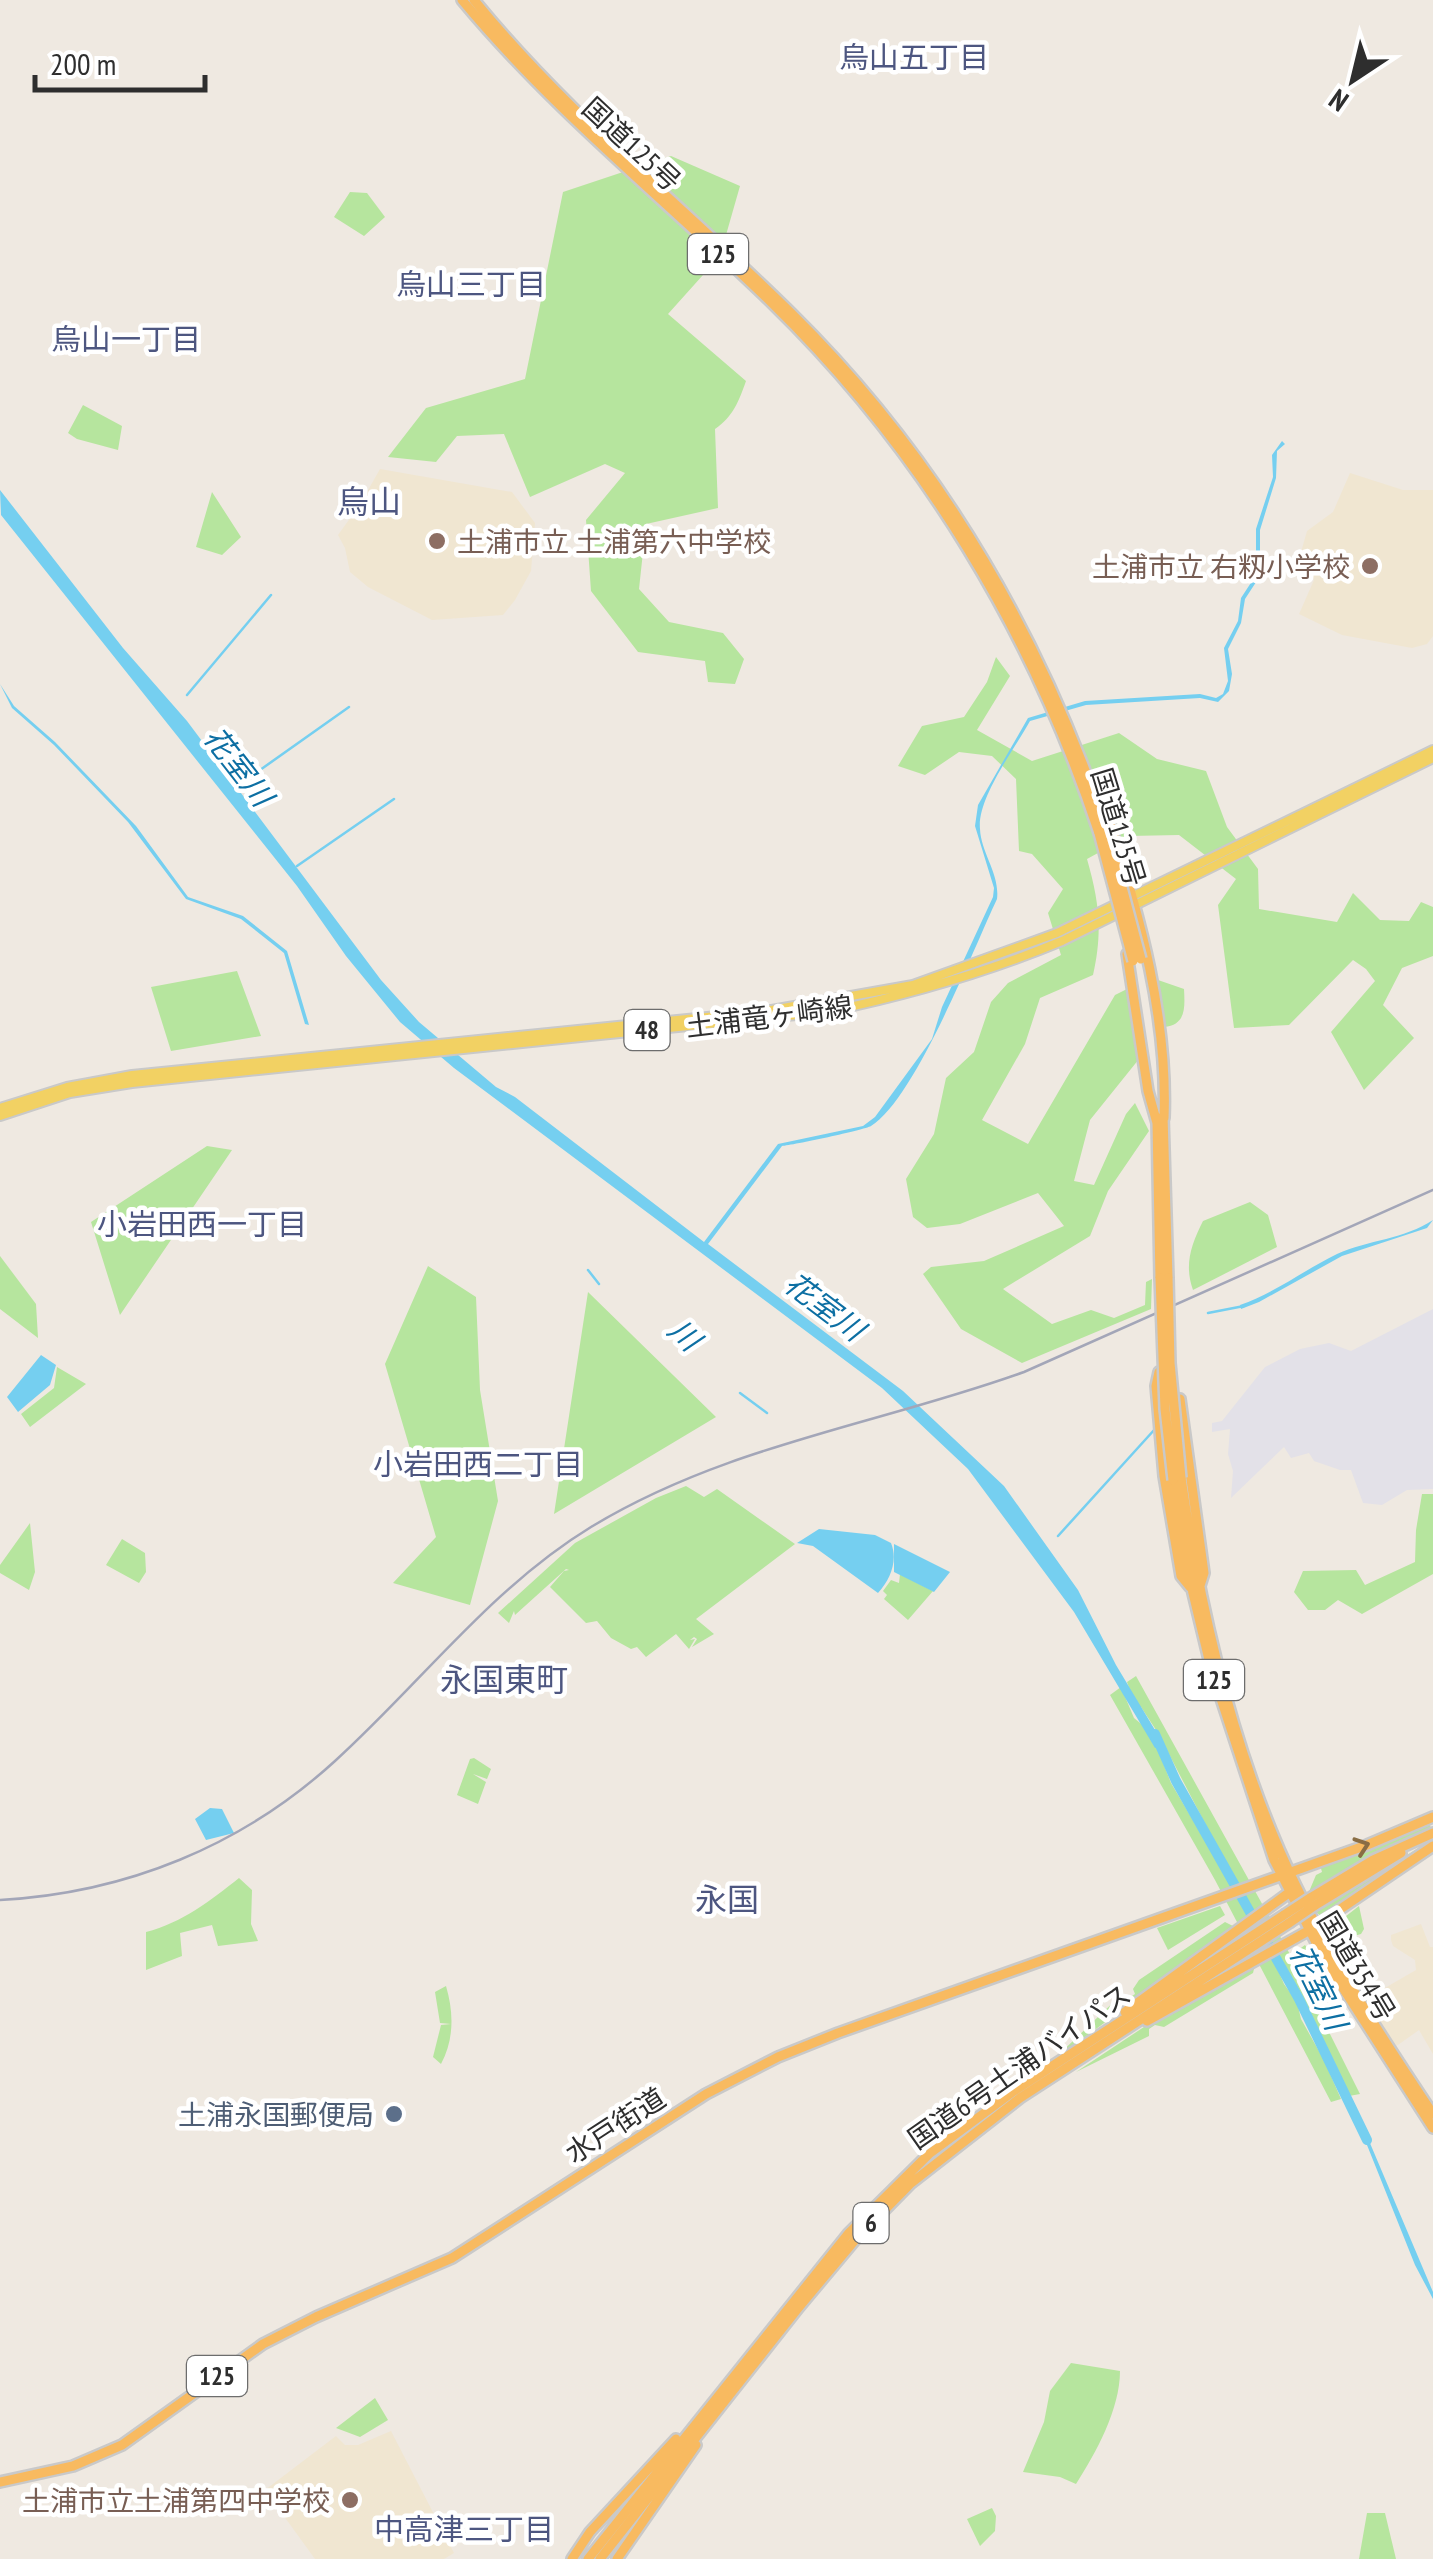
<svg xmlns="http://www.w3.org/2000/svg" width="1433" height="2559" viewBox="0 0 1433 2559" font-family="'PT Sans Narrow','Noto Sans JP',sans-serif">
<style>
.industrial{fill:#e3e1e8}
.education{fill:#f0e6d1}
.green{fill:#b6e59e}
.water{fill:#75cff0}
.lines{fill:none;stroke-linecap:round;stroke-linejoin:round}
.stream{stroke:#75cff0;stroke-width:2.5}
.river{stroke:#75cff0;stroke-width:10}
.primary-casing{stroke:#c9c9c9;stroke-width:12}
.trunk-casing{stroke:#c9c9c9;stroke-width:14}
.primary{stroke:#f2d163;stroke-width:8}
.trunk{stroke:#f8ba60;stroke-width:9}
.rail{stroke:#a3a6b8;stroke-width:2.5}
.trunk-bridge-casing{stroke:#c9c9c9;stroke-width:14;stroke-linecap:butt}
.trunk-bridge{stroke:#f8ba60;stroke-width:9}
.oneway{stroke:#896d44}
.education-dot{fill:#8d6e63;stroke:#fff;stroke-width:4}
.service-dot{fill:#5c6f8a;stroke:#fff;stroke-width:4}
.labels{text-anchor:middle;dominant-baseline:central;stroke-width:9;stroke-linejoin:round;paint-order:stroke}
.shield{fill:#fff;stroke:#6d6d6d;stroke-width:2.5}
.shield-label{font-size:25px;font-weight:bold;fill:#2e2e2e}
.street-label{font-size:28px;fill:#2e2e2e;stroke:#fff}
.education-label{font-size:28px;fill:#785e54;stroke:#fff;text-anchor:end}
.service-label{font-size:28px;fill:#4e5e75;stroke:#fff;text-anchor:end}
.neighbourhood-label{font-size:30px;fill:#4d5680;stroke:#fff}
.water-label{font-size:30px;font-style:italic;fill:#0d6fa3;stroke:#fff}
.quarter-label{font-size:32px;fill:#4d5680;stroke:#fff}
</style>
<rect width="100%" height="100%" fill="#efe9e1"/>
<path class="industrial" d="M1433,1309V1489L1407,1490L1382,1505L1363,1503L1351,1470H1340L1314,1461L1309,1453L1291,1458L1284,1447L1231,1498L1233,1471L1228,1454L1230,1429L1212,1432V1423L1222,1421L1265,1367L1300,1349L1329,1343L1351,1351Z"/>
<path class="education" d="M380,469L512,492L535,523L531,571L515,600L503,615L432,620L368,587L350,572L345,548L338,535L359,506Z
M1350,473L1403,490H1433V636L1427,644L1412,648L1342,635L1299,614L1314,580L1301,552L1307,531L1333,512Z
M1421,1924L1430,1947H1433V2054L1419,2030L1395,2047L1364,2000L1416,1970L1415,1960L1393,1946L1391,1940V1935Z
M391,2431L454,2553L444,2559H315L265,2490L336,2436L345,2445H358Z"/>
<path class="green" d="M671,156L740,186L720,256L668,314L746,381C739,401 733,417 715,429L718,508L646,524L639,589L669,622L723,633L744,659L735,684L708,682L705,661L638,652L591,591L586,520L625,473L605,464L530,497L504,434L457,436L436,462L388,457L426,408L525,379L563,192Z
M350,192L367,193L385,217L364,236L334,217Z
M83,405L122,426L118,450L77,439L68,433Z
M212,492L241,537L222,555L196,547Z
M996,657L1010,676L977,730L1032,761L1119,733L1157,759L1206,771L1227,827L1258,869L1259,909L1337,922L1353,893L1380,920L1409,921L1421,902L1433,907V956L1402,968L1383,1005L1414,1038L1364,1090L1331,1032L1375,981L1366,969L1353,960L1289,1025L1234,1028L1218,905L1236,879L1179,835L1129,836L1087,859C1099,901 1103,931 1093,975L1040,998L1025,1044L982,1120L1028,1144L1115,995L1127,989L1139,1059L1090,1120L1074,1181L1094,1185L1126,1114L1135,1103L1149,1131L1108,1191L1090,1236L1003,1289L1052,1324L1091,1310L1114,1318L1145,1305L1146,1282L1152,1279L1151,1309L1022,1363L961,1329L923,1274L931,1267L984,1261L1064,1226L1038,1193L960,1224L927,1228L913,1217L906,1179L934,1134L946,1078L974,1052L991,1002L1008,983L1061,955L1048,913L1063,889L1032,854L1019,851L1016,779L992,756L959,752L925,775L898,766L922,726L964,717L987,682Z
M237,971L261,1036L171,1051L151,987Z
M1158,980L1184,989C1185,1008 1186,1025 1164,1027Z
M207,1146L232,1150L120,1315L91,1222Z
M1250,1202L1268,1215L1277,1247L1193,1290C1184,1265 1191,1245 1203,1221Z
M0,1256L36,1304L38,1338L0,1309Z
M428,1266L476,1297L480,1390L498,1501L470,1605L393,1583L436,1537L385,1364Z
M588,1292L716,1417L554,1514Z
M57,1367L86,1384L30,1427L21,1414L54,1388Z
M686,1486L704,1497L717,1489L795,1544L696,1619L714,1634L692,1647L697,1639L694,1637L690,1640L695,1639L689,1649L676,1634L646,1657L637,1647L631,1649L611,1638L597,1621L586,1623L550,1587L564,1571L569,1570L566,1569L515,1615L514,1611L509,1623L498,1613L575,1543L656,1498Z
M1422,1494H1433V1574L1362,1614L1338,1600L1325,1610H1308L1294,1592L1303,1571L1356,1570L1365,1585L1415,1562L1416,1530Z
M30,1523L35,1572L29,1590L0,1573V1565Z
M122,1539L145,1553L146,1572L139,1583L106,1565Z
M900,1574L933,1591L908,1620L884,1599L887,1595L883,1591L891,1580L899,1583Z
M1136,1676L1292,1958L1360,2094L1349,2096L1327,2049L1320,2042L1299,1992L1250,1910L1158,1733L1141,1707H1136L1127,1682Z
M1121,1687L1134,1718L1151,1732L1171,1783L1269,1949L1284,1984L1297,2002L1301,2019L1324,2060L1341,2099L1331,2102L1215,1880L1110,1695Z
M474,1758L491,1769L487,1779L473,1774L486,1782L478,1804L457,1795L470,1759Z
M1429,1823L1431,1828L1370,1858L1367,1857L1308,1894L1316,1875L1322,1872L1320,1865L1378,1846Z
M1422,1846L1423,1849L1324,1919L1315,1911L1318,1908Z
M239,1878L252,1890L251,1924L258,1941L218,1946L212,1925L180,1933L182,1956L146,1970V1932C182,1923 211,1900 239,1878Z
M1220,1906L1225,1915L1168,1950L1157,1928Z
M1359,1906L1364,1929L1361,1934L1354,1936L1360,1959L1354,1960L1352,1969L1328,1930Z
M1225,1922L1235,1927L1051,2062L1122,1994L1129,1998L1135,1994L1133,1989L1139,1980Z
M1305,1945L1330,1983L1315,1991L1294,1953Z
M1255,1965L1253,1973L1164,2027L1155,2025L1149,2029V2036L1076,2072L1153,2021Z
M446,1986C454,2013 454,2040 441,2064L433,2057L441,2025L451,2024L440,2023L435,1992Z
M1071,2363L1120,2371C1120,2409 1096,2453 1076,2484L1060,2477L1023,2472L1044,2422L1050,2391Z
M375,2398L388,2420L360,2437L336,2428Z
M992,2508L996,2516L995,2531L980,2546L967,2519Z
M1367,2513H1385L1396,2559H1359Z"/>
<path class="water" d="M1282,441L1285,444L1277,451L1276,478L1260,530V576L1245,599L1241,623L1228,649L1232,674L1229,691L1218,702L1200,698L1086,705L1030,721C1014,750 977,798 980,829C981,853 1000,874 997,899C973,950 915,1099 871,1126C864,1130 793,1145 782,1146L708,1244L903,1391L1004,1486L1078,1590L1116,1665L1164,1745L1155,1748L1074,1612L968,1469L882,1388L454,1068L400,1022L346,956L297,886L1,515L0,490L123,648L187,721L381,980L419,1022L496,1087L515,1097L704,1242L778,1144L863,1126L875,1117L932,1039L942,1007L993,897L994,888L975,826L978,805L1028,718L1085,701L1200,694L1216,698L1223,694L1228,681L1224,648L1238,621L1241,598L1256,575V529L1273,477L1272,455Z
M0,684L14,706L55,742L136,826L188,897L243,916L287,951L309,1025L305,1024L284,953L241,919L186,899L128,822L54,745L12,708Z
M1433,1220L1427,1228L1342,1256L1259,1302L1241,1309L1240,1305C1275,1293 1304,1270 1337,1254C1368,1240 1405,1239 1433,1220Z
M41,1355L56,1365L50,1385L18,1412L7,1397Z
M819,1529L875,1535L891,1543C898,1560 891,1579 878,1593L813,1546L797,1543Z
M894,1544L950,1572L934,1592L894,1572Z
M210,1808L222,1809L234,1833L206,1840L195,1819Z
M1364,2129L1433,2292V2299L1415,2265L1361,2130Z"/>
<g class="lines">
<path class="stream" d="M187,695L271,595
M236,787L349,707
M297,866L394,799
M588,1270L599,1284
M1208,1313L1244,1306
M740,1393L767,1413
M1058,1536L1155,1429"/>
<path class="river" d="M1155,1734L1176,1781L1299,1999L1367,2140"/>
<g class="primary-casing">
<path id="primary" d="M0,1108L67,1087L132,1075L766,1011L913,985L1057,933L1433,750
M0,1116L70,1093L132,1083L826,1012C908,995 985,973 1062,941L1433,758"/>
</g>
<g class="trunk-casing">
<path id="trunk" d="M462,0C555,112 667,201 771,302C923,450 1033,633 1099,833
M474,0C568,116 685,208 791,313C938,458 1041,636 1107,831
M1109,822C1140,915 1168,1020 1164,1118
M1127,954L1148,1091L1157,1123
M1163,1116L1168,1278
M1157,1122L1160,1278
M1159,1372L1156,1386L1164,1476L1181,1576L1190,1587
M1180,1399L1204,1573L1199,1589
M1181,1478C1201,1614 1236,1763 1296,1886C1335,1966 1384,2041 1433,2114
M1173,1480L1192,1589L1211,1668L1274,1860L1325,1960L1433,2128
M1310,1898L1373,1860L1433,1833
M1314,1906L1401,1853
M1125,2012L1290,1892
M1147,2021L1308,1931L1433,1846
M0,2482L73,2466L122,2445L263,2344L316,2317L452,2258L706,2094L778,2057L838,2033L1367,1845L1433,1817
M572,2559L590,2532L676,2439
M588,2559L848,2234L929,2154L1014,2091L1284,1915
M600,2559L799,2307L855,2240L910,2184L1020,2098L1289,1923
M617,2559L696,2445"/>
</g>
<use href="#primary" class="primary"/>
<use href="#trunk" class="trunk"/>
<path class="rail" d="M0,1900C126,1893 242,1846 335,1761C421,1683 491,1588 591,1527C726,1445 877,1425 1024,1372L1433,1190"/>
<g class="trunk-bridge-casing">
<path id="trunk-bridge" d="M1107,831L1141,959
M1099,833L1133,961
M1160,1278L1165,1409L1173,1480
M1168,1278L1170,1363L1181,1478
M1284,1915L1310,1898
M1289,1923L1314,1906"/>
</g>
<use href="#trunk-bridge" class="trunk-bridge"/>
</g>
<defs><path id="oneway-chevron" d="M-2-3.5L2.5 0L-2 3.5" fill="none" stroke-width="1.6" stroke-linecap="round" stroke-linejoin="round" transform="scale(2.5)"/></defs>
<use class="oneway" href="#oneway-chevron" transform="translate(1362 1846) rotate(-19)"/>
<g class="education-dot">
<circle cx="437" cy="541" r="10"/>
<circle cx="1370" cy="566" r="10"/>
<circle cx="350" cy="2500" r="10"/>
</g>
<circle class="service-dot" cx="394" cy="2114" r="10"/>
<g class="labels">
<g class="shield">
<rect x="688" y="234" width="60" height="40" rx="8"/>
<rect x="624.5" y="1010" width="45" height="40" rx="8"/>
<rect x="1184" y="1660" width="60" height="40" rx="8"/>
<rect x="853.5" y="2203" width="35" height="40" rx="8"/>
<rect x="187" y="2356" width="60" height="40" rx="8"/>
</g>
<g class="shield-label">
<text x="718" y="254">125</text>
<text x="647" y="1030">48</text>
<text x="1214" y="1680">125</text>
<text x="871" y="2223">6</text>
<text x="217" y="2376">125</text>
</g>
<g class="street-label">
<text transform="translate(632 144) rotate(43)">国道125号</text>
<text transform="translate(1119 827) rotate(73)">国道125号</text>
<text transform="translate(769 1016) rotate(-7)">土浦竜ヶ崎線</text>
<text transform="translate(1357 1966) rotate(59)">国道354号</text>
<text transform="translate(1019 2066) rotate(-35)">国道6号土浦バイパス</text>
<text transform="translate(615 2125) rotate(-33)">水戸街道</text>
</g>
<g class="education-label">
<text x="457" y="541" text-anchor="start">土浦市立 土浦第六中学校</text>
<text x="1350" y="566">土浦市立 右籾小学校</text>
<text x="330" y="2500">土浦市立土浦第四中学校</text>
</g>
<g class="service-label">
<text x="374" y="2114">土浦永国郵便局</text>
</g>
<g class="neighbourhood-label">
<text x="914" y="56">烏山五丁目</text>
<text x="471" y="283">烏山三丁目</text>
<text x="126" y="338">烏山一丁目</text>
<text x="202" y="1223">小岩田西一丁目</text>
<text x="478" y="1463">小岩田西二丁目</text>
<text x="464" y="2528">中高津三丁目</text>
</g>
<g class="water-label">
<text transform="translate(239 766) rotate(52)">花室川</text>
<text transform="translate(825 1306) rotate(37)">花室川</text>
<text transform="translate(685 1334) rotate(42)">川</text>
<text transform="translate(1319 1987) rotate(64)">花室川</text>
</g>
<g class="quarter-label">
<text x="369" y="501">烏山</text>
<text x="504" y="1679">永国東町</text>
<text x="727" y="1899">永国</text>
</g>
</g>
<g transform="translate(1353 80) rotate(215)" stroke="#ffffff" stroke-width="8" paint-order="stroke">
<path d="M0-8L18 38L0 25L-18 38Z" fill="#2e2e2e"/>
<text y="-15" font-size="28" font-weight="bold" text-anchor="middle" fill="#2e2e2e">N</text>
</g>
<path d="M35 75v15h170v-15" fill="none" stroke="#2e2e2e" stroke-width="5"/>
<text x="50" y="75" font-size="30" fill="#2e2e2e" stroke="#ffffff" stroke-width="8" paint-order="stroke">200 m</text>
</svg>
